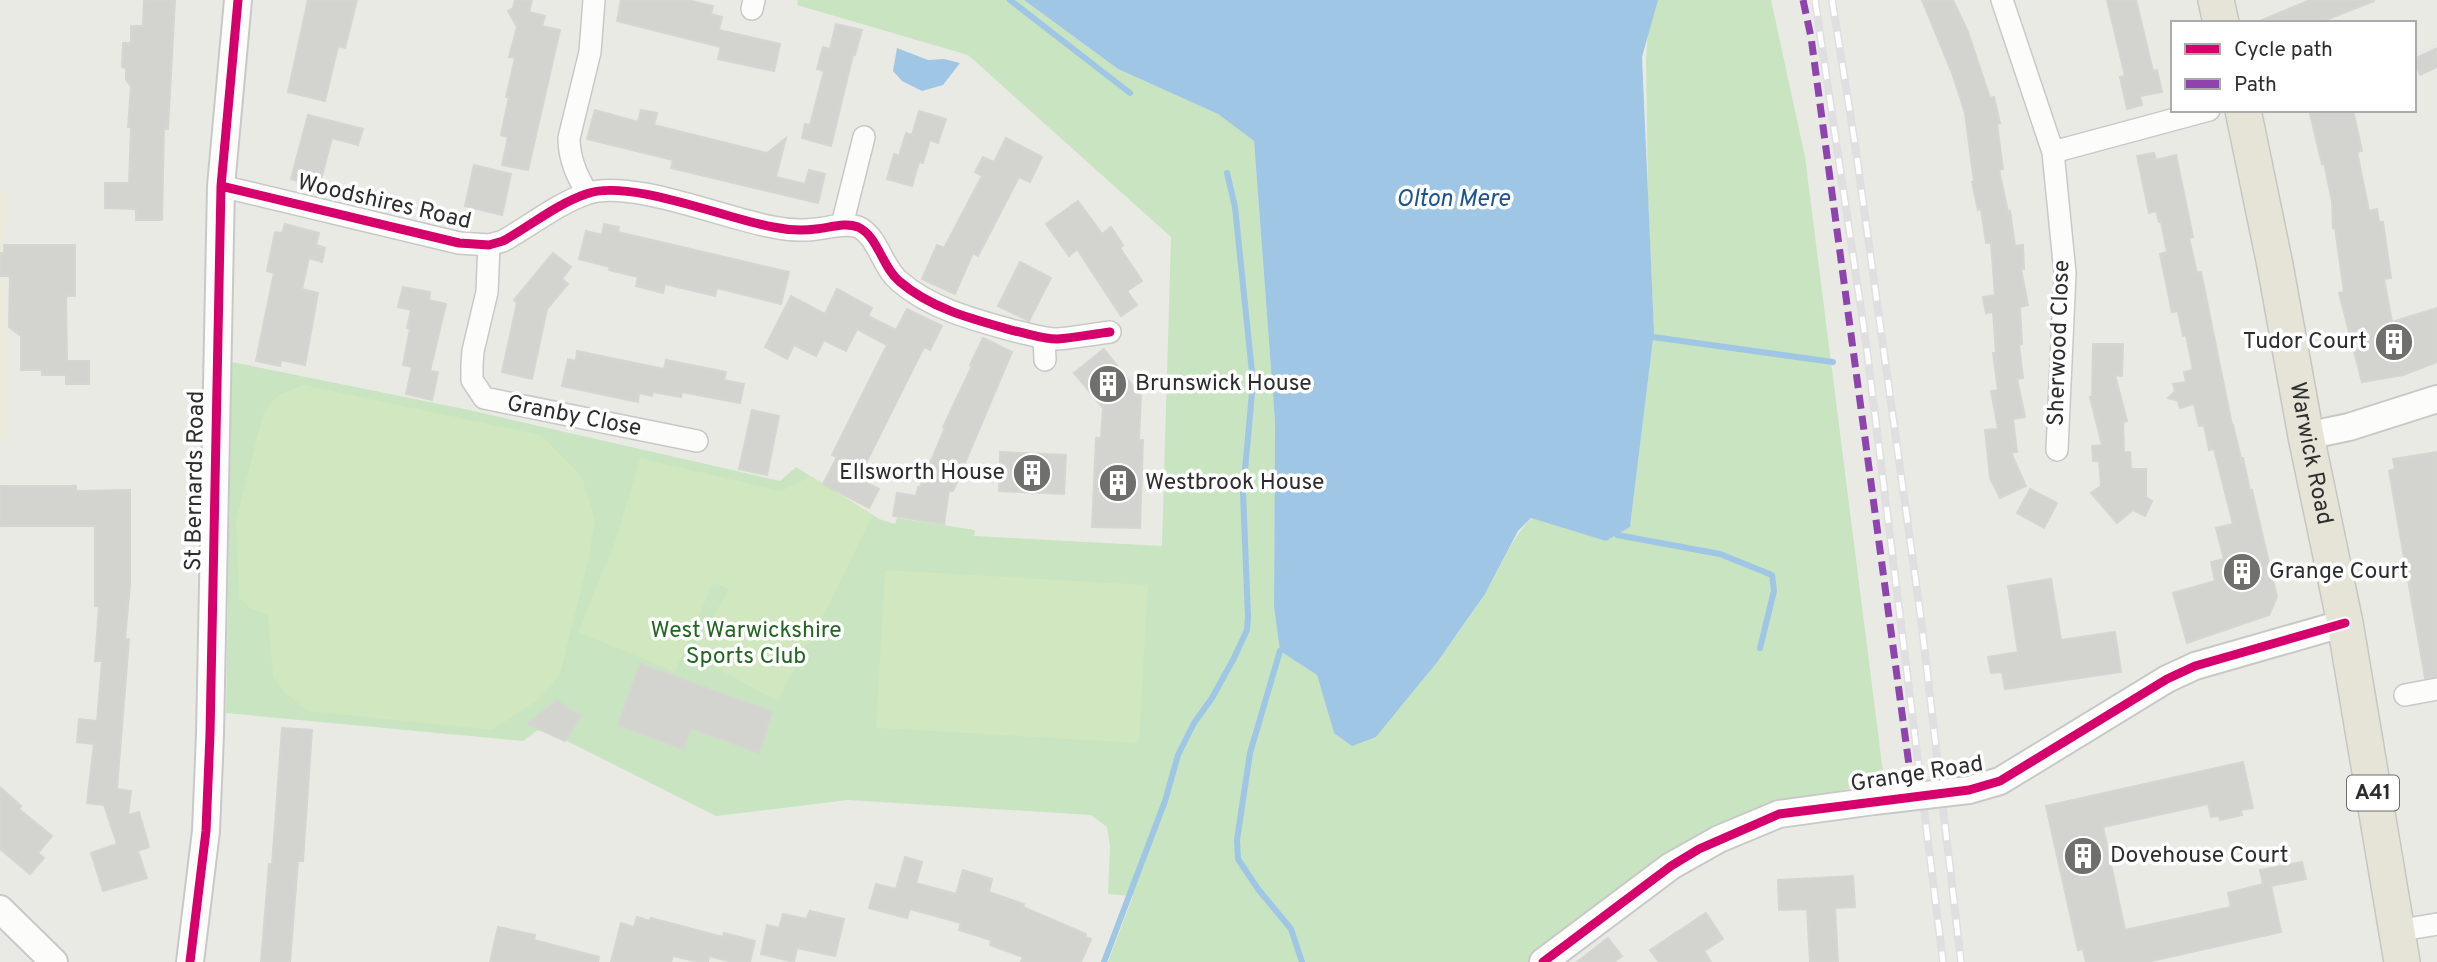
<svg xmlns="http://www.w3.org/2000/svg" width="2437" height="962" viewBox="0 0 2437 962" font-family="Overpass,sans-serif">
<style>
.education{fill:#eceadb}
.green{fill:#c8e4c1}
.pitch{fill:#d0e7bf}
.water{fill:#9fc6e5}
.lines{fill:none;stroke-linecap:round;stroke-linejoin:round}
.stream{stroke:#9fc6e5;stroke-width:6}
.building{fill:#d3d3cf;stroke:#d5d5d1;stroke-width:2}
.minor-casing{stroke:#c8c8c8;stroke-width:24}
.tertiary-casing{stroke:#c8c8c8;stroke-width:30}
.trunk-casing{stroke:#c6c6c3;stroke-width:38}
.minor{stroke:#fcfcfb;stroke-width:21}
.tertiary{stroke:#fcfcfb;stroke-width:26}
.trunk{stroke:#e6e4d7;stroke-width:35}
.rail-casing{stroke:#dfdfe1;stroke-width:8}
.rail{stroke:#fff;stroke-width:5;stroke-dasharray:16;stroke-linecap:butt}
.tertiary-bridge-casing{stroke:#c8c8c8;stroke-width:30;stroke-linecap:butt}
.tertiary-bridge{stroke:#fcfcfb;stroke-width:26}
.quiet{stroke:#8e44ad;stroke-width:7;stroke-dasharray:14 7;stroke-linecap:butt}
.cycleway-casing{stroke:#fff;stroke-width:13}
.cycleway{stroke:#d6006c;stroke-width:9}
.labels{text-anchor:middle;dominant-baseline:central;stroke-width:7;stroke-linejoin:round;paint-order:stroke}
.shield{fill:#fff;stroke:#6c6c6c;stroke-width:2}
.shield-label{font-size:21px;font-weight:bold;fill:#2d2d2d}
.street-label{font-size:23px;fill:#2d2d2d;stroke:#fff}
.poi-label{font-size:23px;fill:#2d2d2d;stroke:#fff;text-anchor:start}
.park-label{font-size:23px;fill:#236622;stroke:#fff}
.water-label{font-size:24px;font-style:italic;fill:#1a5395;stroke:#fff}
</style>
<rect width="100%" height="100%" fill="#eaeae5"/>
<path class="education" d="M0,190H7L6,228L4,234L9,438H0Z"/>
<path class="green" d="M798,0H1024L1118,69L1218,114L1254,141L1275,422L1274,607L1280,651L1317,675L1334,733L1376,737C1414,691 1452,645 1484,595C1501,569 1509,540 1532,518L1606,541L1630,527L1654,331L1648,199L1646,60L1650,0H1771L1805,157L1884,780L1786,804L1676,852L1528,962H1108L1133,896L1108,894L1110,846L1107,827L1091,815L848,800L716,816L561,738L538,730L523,741L226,713L232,362L469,410L780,481L796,467L879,519L895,524L897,518L975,530L974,536L1162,546L1171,237L968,55L797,5Z"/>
<path class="pitch" d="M304,385L541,435L582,477L595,520L589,558L560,675L539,699L492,730L308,711L287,695L273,677L268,615L251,609L239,598L236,520L264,411L278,395Z
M640,458L781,491L811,476L873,515L828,606L781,694L775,700L692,654L729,589L713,583L675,672L578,632L615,542Z
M885,570L1148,585L1139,743L876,728Z"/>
<path class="water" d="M1024,0H1658L1642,57L1654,331L1630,527L1606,541L1531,518L1518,531L1485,594L1438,661L1376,737L1352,746L1334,733L1317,675L1280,651L1274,607L1275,422L1254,141L1218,114L1118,69Z
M897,48L928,60L944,59L960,63L943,85L922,91L902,81L893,71Z"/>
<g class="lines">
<path class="stream" d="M1010,0L1130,93
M1653,337L1833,362
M1617,535L1720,554L1772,575L1774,591L1760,648
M1280,651L1250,753L1237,840L1238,859L1258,889L1291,929L1302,962
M1104,962L1165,801L1178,755L1194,723L1212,698L1234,658L1247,630L1248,617L1243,492L1253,382L1235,207L1227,173"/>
</g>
<path class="building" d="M144,0H175L168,129H164L162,220H136V209L105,208V183H129L131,127H128L131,86L126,80V68L122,67L123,43H131V26H143Z
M308,0H357L345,48L338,46L325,101L288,92Z
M515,0H532L529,12L545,16L542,26L560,30L528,170L502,165L508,137L501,135L509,97H506L515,58L509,57L517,27L508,11L513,8Z
M621,0H687L713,6L711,14L722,17L719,30L780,44L774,71L718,59L721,47L617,21Z
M1922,0H1953L1968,32L1990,98L1994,97L2000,123L1997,124L2003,169L1999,170L2008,212L2010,211L2015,246L2023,245L2024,269H2021L2028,305L2020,307L2022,344L2019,345L2023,378L2017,379L2025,417L2013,419L2017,452L2011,453L2026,486L2000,498L1990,478L1985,430L1998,429L1991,391L1998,390L1993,353H1996L1993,312L1986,313L1983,297L1995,295L1991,243H1986L1981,209L1978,210L1972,182H1974L1965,113L1952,73Z
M2107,0H2136L2153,71L2157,70L2162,92L2140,96L2142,105L2127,109L2120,77L2125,76Z
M2310,0H2374V1L2318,23H2255Z
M836,24L862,30L855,55H853L831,146L802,138L805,124L810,125L824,71L817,69L823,47L830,49Z
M2437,48V67L2420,75L2414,59Z
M595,110L638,122L641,110L657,113L654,125L767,153L786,138L776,177L805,184L809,170L825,174L818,203L671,168L673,160L587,139Z
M2309,110H2353L2362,151L2357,152L2369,211L2377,209L2379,222H2383L2391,278L2384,279L2392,322L2437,308V362L2403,375L2362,382L2339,293L2344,292L2335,228H2333L2332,201L2324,163L2322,164Z
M919,111L946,119L938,143L930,140L923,163L919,162L912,186L887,179L894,154L899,156L906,133L912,135Z
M308,115L363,129L358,145L332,138L319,187L291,179Z
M1006,138L1042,157L1030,182L1019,177L978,256L973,253L955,294L922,279L937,245L944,248L982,176L975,172L983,157L994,162Z
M2154,153L2156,160L2176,155L2193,237L2189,238L2197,273L2201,272L2232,425H2233L2241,458H2243L2250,491L2252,490L2277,597L2269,615L2187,643L2173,593L2215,581L2211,562L2224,559L2216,528L2233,524L2214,449L2209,450L2204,425L2199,426L2194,404L2180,408L2178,401L2168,398L2175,391L2173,384L2186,382L2184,372L2193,370L2186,335L2183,336L2178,311L2172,312L2160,254L2167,252L2161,222H2159L2156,211L2149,213L2137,156Z
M474,165L511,174L502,215L465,206Z
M1078,201L1102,234L1111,227L1123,245L1120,248L1142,281L1127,291L1137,305L1121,316L1077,249L1069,256L1046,224Z
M285,224L319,233L316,245L325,248L322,262L309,258L302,289L318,293L305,365L281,360L280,366L256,361L274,273L267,271L275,232L282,233Z
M604,224L619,227L618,232L789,272L781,304L717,288L715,296L665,284L663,293L636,286L638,277L609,270L610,267L579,259L586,231L602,235Z
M4,245H75V296H66L67,361H89V384H66V375H42V370H21V336L9,327L10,276H0V253H4Z
M553,253L571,267L562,279L568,284L547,309L532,379L502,372L517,303L514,300Z
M1020,262L1051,278L1029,321L998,306Z
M403,287L430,292L429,300L446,304L430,371L438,372L432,400L406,394L412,367L403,365L410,329L407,328L411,310L398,307Z
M837,289L872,308L868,316L896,330L907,309L942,326L930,350L924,347L861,473L868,477L865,482L879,489L869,508L823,484L837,457L832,455L887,345L857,329L846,351L824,340L816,356L794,345L787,359L765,347L791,296L825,314Z
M983,338L1012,352L953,491L949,490L944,524L893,516L897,493L916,496L918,487H920L945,428L943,427L972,366L970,365Z
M2093,344H2123L2122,376L2115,375L2127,421L2123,422L2124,452H2130L2131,469H2146V497L2152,501L2145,516L2133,510L2117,523L2091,493L2101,486L2099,461H2093L2092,446L2102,445L2090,397H2092Z
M1104,349L1141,396L1139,440H1143L1140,528L1092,527L1096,438H1101L1103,408L1074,373Z
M577,351L664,369L666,360L726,372L724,380L744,384L740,403L682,392L681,397L653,392L652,396L639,393L638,402L562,386L568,359L576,361Z
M752,410L779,416L767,475L739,469Z
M1000,452L1066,455L1064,494L999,491Z
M2437,452V676L2425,678L2389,471L2395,469L2393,459Z
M0,486H76V491L130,490V585L125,639H129L117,789L131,791L128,815L139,812L149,847L138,851L147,878L103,891L91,853L117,844L104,805L87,803L94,744L77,742L79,719L97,721L102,661H95L99,606H95V526H0Z
M2030,489L2057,503L2044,528L2017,513Z
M2051,579L2061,640L2115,632L2121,672L2005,689L2002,672L1991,673L1988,657L2018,652L2008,586Z
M640,664L772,712L759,753L691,728L683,749L618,725Z
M557,700L569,710L581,715L565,741L528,724Z
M282,728L312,730L303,861H298L290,962H261L269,864L272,865Z
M2243,762L2253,808L2241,810L2242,815L2220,820L2219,816L2211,817L2208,804L2103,827L2125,930L2231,907L2228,893L2263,884L2260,870L2302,862L2306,879L2271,886L2281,932L2147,962H2086L2083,949L2078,950L2046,806Z
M0,787L21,806L19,809L52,836L38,853L44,858L30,874L0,849Z
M905,857L922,862L916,883L956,894L963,870L992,879L989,892L1024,904L1023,907L1086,934L1085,937L1091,939L1081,962H1021L1023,957L990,945L991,940L959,930L961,923L910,909L907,918L869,908L876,884L896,889Z
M1853,876L1855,907L1835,908L1838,962H1810L1807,909L1779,910L1778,880Z
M810,911L844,919L835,956L797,948L794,962L761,954L767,925L779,928L783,914L806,919Z
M1706,913L1723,939L1704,951L1711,962H1659L1650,950Z
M637,917L650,921L651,918L723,937L724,933L755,941L750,962H732L709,956L708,962H699L673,956L671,962H611L621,923L634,927Z
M498,927L535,935L534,940L599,957L598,962H490Z
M1608,938L1622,956L1614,962H1577Z"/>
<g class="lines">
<g class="minor-casing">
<path id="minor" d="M2002,0L2053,152L2209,110
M752,9L754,0
M2053,152L2065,273L2057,450
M221,186L459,243L489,245L503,241C530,226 557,204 586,194C629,178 726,219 773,227C787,230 802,231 816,229C829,228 845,222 858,227C878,236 882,267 899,281C931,309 975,320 1015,331C1029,334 1043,339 1057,339C1074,338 1093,334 1110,332
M587,193C577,176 569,159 569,138L590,52L594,0
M842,225L864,137
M489,245L487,292L473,351L472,365V380L484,398L697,441
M1044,338L1045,360
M2405,695L2437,689
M2396,931L2437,924"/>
</g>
<g class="tertiary-casing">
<path id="tertiary" d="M2306,436L2349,427L2437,399
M1969,790L2000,781L2167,679L2195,666L2345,623
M0,909L54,962
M190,962L206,831L210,734L221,186L238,0
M1543,962L1671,866L1719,839L1779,814L1874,801"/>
</g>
<g class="trunk-casing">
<g id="trunk">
<path d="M2216,0L2221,23"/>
<path id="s1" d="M2243,110L2275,265L2306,436L2345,623L2402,962"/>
</g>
</g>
<use href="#minor" class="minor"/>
<use href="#tertiary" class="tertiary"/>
<use href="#trunk" class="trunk"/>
<g class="rail-casing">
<path id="rail" d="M1815,0L1866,343L1943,962
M1832,0L1855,144L1921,619L1961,962"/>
</g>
<use href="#rail" class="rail"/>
<g class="tertiary-bridge-casing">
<path id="tertiary-bridge" d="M1874,801L1969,790"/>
</g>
<use href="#tertiary-bridge" class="tertiary-bridge"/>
<path class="quiet" d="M1803,0L1811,37L1911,780"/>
<g class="cycleway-casing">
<path id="cycleway" d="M221,186L459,243L489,245L503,241C530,226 557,204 586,194C629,178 726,219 773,227C787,230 802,231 816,229C829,228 845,222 858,227C878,236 882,267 899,281C931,309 975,320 1015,331C1029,334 1043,339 1057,339C1074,338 1093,334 1110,332
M190,962L206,831L210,734L221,186L238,0
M1543,962L1671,866L1699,849L1779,814L1969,790L2000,781L2167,679L2195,666L2345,623"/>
</g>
<use href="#cycleway" class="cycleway"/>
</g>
<defs>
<g id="building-disc" transform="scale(2.0125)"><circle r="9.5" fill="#6f6f6d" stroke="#fff"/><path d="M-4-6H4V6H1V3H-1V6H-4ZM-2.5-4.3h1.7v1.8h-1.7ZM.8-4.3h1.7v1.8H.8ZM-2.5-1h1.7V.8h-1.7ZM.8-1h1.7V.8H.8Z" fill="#fff"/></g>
</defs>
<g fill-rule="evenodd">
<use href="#building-disc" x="2394" y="342"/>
<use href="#building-disc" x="1108" y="384"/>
<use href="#building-disc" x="1032" y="473"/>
<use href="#building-disc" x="1118" y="483"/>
<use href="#building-disc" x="2242" y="572"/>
<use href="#building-disc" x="2083" y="856"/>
</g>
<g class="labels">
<rect class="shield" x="2347" y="775.5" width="52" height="35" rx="5"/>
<g class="shield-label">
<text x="2373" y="793">A41</text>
</g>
<g class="street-label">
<text transform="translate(384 203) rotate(13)">Woodshires Road</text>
<text transform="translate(2060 343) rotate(-88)">Sherwood Close</text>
<text transform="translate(574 417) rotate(11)">Granby Close</text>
<text stroke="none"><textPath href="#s1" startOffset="350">Warwick Road</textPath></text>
<text transform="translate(196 481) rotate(-89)">St Bernards Road</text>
<text transform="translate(1917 775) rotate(-9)">Grange Road</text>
</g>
<g class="poi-label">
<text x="2367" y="342" text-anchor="end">Tudor Court</text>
<text x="1135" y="384">Brunswick House</text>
<text x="1005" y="473" text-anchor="end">Ellsworth House</text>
<text x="1145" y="483">Westbrook House</text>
<text x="2269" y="572">Grange Court</text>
<text x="2110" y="856">Dovehouse Court</text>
</g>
<g class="park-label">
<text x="746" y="631">West Warwickshire<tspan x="746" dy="26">Sports Club</tspan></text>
</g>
<g class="water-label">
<text x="1453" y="200">Olton Mere</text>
</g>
</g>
<rect x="2171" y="21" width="245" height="91" fill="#ffffff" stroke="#ababab" stroke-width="2"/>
<rect x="2185" y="44" width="35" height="10" fill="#d6006c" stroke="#ababab" stroke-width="2"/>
<text x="2234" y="56" font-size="21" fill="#2d2d2d">Cycle path</text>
<rect x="2185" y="79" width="35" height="10" fill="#8e44ad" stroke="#ababab" stroke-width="2"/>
<text x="2234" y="91" font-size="21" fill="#2d2d2d">Path</text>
</svg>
